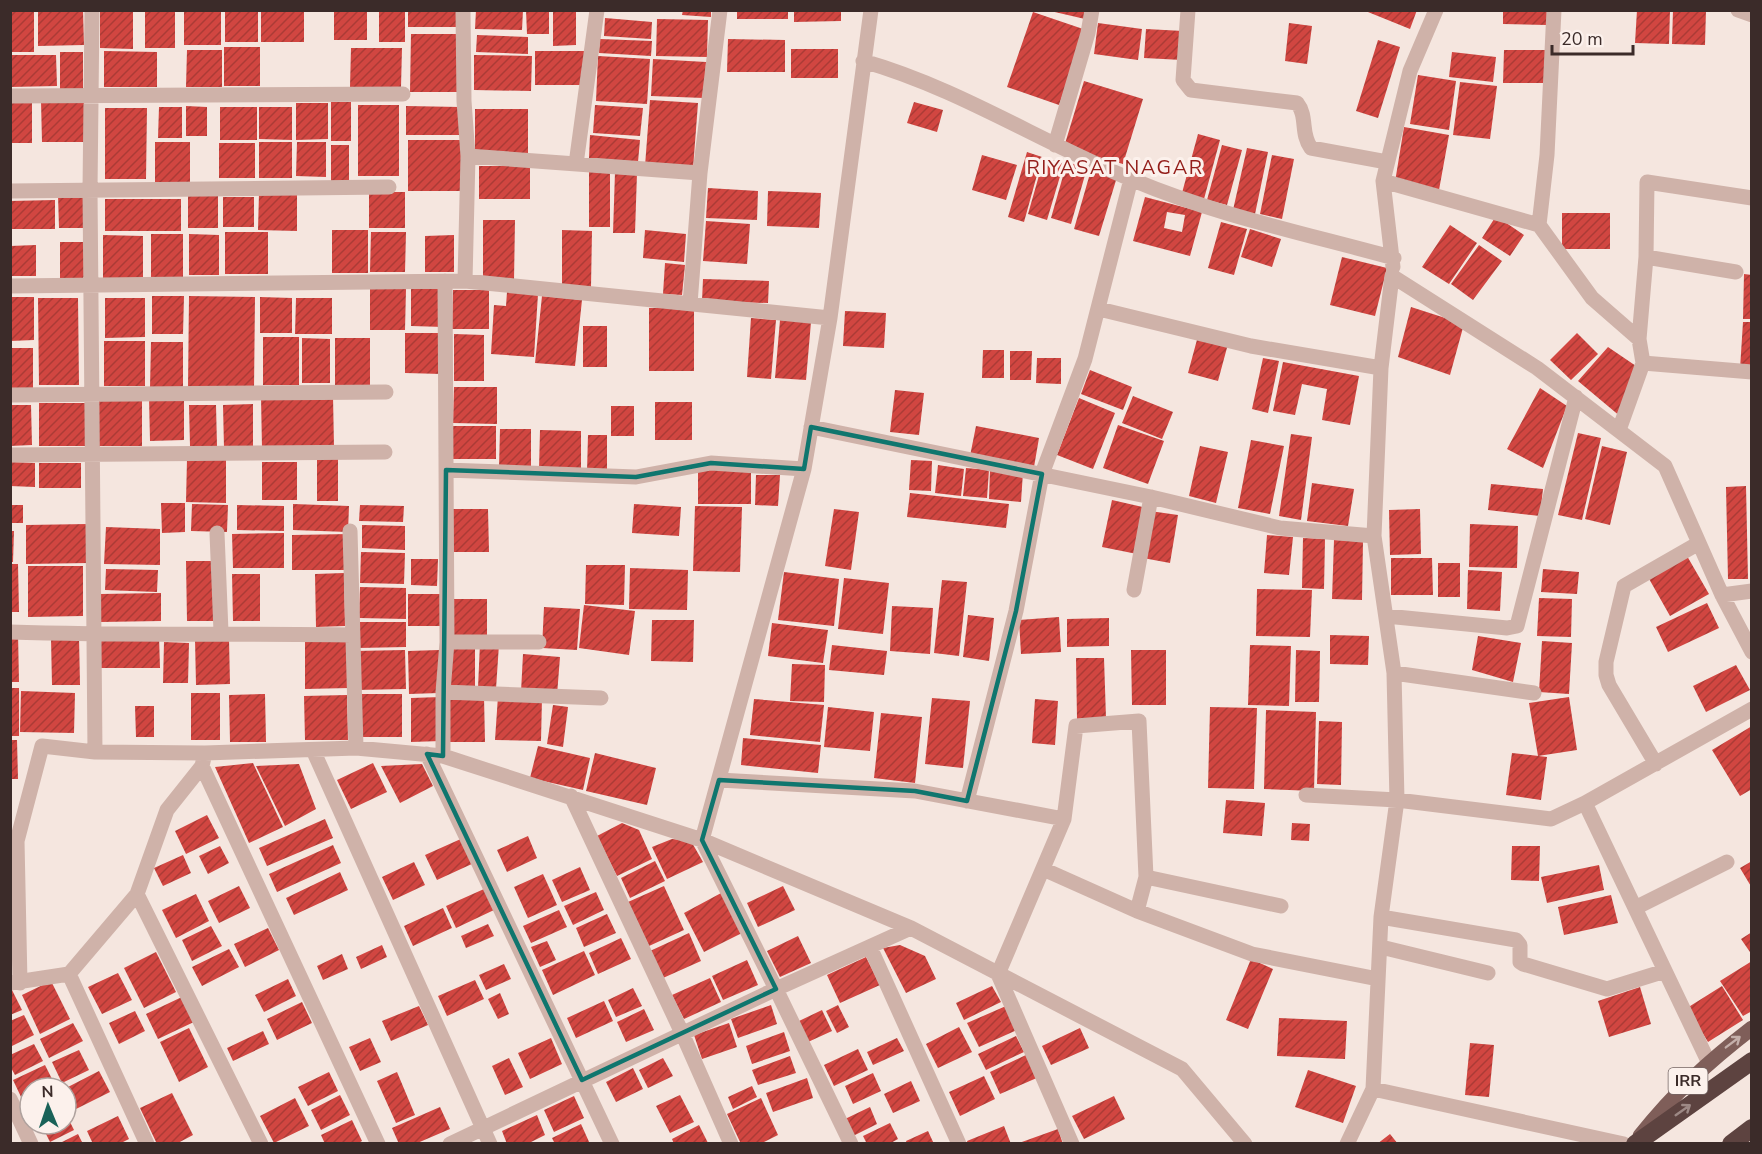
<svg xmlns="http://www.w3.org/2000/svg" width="1762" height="1154" viewBox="0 0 1762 1154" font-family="'Nunito Sans',sans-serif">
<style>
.building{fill:url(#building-hatch);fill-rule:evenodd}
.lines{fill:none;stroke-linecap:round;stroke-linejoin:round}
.street{stroke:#cfb2a9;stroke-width:15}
.primary{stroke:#7f5e59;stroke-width:15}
.highway{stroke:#5d4340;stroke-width:18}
.oneway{stroke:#c4afaa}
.oneway2{stroke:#9d8985}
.marked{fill:none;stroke:#0f766e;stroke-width:4.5;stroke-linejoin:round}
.labels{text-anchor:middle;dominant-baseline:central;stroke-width:6;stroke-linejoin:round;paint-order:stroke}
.shield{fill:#fcf1ec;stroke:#756664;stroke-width:1.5}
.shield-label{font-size:16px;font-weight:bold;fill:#3b2b29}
.neighbourhood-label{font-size:20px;letter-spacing:1.5px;fill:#931e1a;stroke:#fcf1ec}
</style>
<defs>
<pattern id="building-hatch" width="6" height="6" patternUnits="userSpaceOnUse" patternTransform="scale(1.5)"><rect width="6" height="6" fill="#d14641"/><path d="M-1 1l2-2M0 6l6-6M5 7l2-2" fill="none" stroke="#ab3b36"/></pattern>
</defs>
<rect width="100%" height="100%" fill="#f5e6df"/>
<path class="building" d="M10,10H34V52H10Z
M38,10H83L84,45L38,46Z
M100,10H133V49L100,48Z
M145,10H175V48H145Z
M184,10H221V45H184Z
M225,10H258V42H225Z
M261,10H304V42H261Z
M334,10H367V40H334Z
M379,10H405V42H379Z
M408,10H460V27H408Z
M476,10H523L522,30L475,29Z
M526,10H549V34H527Z
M553,10H576V45L553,46Z
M683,10H711V17L682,15Z
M737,10H788V19H737Z
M794,10H841V21L794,22Z
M1046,10H1087L1085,19Z
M1363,10H1417L1410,29Z
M1503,10H1547V25L1503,24Z
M1637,10H1670L1669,44L1635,43Z
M1673,10H1706L1705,45L1672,44Z
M1033,12L1086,30L1059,105L1007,87Z
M605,18L652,22L651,39L604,36Z
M657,19L708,20L707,57L656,56Z
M1098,23L1142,29L1138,60L1094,54Z
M1289,23L1312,26L1307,64L1285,61Z
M1146,29L1183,31L1182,60L1144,58Z
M411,34H457V92H410Z
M477,35L528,37V54L476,52Z
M600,39L652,41L651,56L599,53Z
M728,39L785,40V72H727Z
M1378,40L1400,47L1378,118L1356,111Z
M224,47H260V86H224Z
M351,48H402L401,87H350Z
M791,49H838V78H791Z
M187,50H222V87H186Z
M1504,50H1552L1551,83H1503Z
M104,51L157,52V87H104Z
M535,51H584V85H535Z
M60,52H83V89H60Z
M1452,52L1496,57L1493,82L1449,77Z
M10,55H56L57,86L10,87Z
M474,55L532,56L531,91L474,90Z
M598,56L650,59L647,104L596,101Z
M653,59L706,62L704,98L651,96Z
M1418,75L1456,81L1449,130L1410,124Z
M1084,81L1143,99L1123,164L1064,147Z
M1460,82L1497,86L1490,139L1453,135Z
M10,100H32V143H10Z
M650,100L698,103L693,169L645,166Z
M41,101H84L85,142H42Z
M331,102H351V141H331Z
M914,102L943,110L937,132L907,123Z
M296,103H328V139L296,140Z
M358,105H399V176H358Z
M595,105L643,108L640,136L593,133Z
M186,106L207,107V136H186Z
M406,106L460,107V135H406Z
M159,107H182V138H158Z
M220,107H257V140H220Z
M259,107H292V140L259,139Z
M105,108H147L146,179H105Z
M475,109H528V154L475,153Z
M1404,127L1449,135L1439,190L1395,182Z
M1198,134L1220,140L1204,199L1182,193Z
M590,135L640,140L638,162L589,158Z
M408,140H463L462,191H408Z
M155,142H190V183H155Z
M259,142H292V178H259Z
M297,142H326V177L296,176Z
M219,143H255V178H219Z
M331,145H349V181H331Z
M1222,145L1242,150L1227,205L1207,200Z
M1247,148L1268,152L1255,214L1233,210Z
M1027,152L1042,157L1024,222L1008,217Z
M982,155L1017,165L1006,200L972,190Z
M1272,155L1294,159L1282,219L1260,214Z
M1044,158L1064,163L1047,220L1028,214Z
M1067,162L1087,168L1071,224L1051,218Z
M479,166H530V199H479Z
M1091,170L1117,177L1099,236L1074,229Z
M589,171H610V227H589Z
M615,172L637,173L635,233H613Z
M708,188L758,191L757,220L706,218Z
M768,191L821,193L819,228L767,226Z
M188,192H218V228H188Z
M369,192H405V228H369Z
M259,193L297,194V231L258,230Z
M86,194L87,228H59L58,195Z
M223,197H254V227H223Z
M1145,197L1202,212L1190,256L1133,241ZM1167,212L1185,215L1182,232L1164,228Z
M105,199H181V231H105Z
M55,200V229H10V201Z
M1562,213H1610V249H1562Z
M1496,216L1524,235L1510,256L1482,238Z
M483,220H515L514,281L483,280Z
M706,221L750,224L747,264L703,261Z
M1221,222L1247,229L1234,275L1208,268Z
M1450,225L1477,243L1449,284L1422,267Z
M1250,229L1281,239L1272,267L1241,257Z
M332,230H368V273H332Z
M562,230L592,231L591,287H562Z
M645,230L686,234L684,262L643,258Z
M225,232H268V274H225Z
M371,232H406L405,272H370Z
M151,234H183V278H151Z
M189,234L219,235V275H189Z
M103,235L143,236V278H103Z
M454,235V272H425V236Z
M60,242H88V278H60Z
M36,245V276H10V246Z
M1479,245L1502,261L1473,300L1451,284Z
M1342,257L1387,268L1375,316L1330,305Z
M665,263L685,265L682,295L663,294Z
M1744,274L1752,275V319H1743Z
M703,279L769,281L768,303L702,301Z
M411,287H444V327L411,326Z
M370,289H406L405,330H370Z
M453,290H489V329H452Z
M507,292L538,294L534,357L491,354L494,305L506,306Z
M152,296H184L183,334H152Z
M189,296L255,297L254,389L188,388Z
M542,296L582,300L575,366L535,363Z
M10,297H34V340L10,341Z
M260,297L292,298V333H260Z
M38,298H78L79,385H39Z
M105,298H145V337L105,338Z
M296,298H332V334H295Z
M1411,307L1464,324L1450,375L1398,357Z
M649,308H694V371H649Z
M845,311L886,313L884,348L843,346Z
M751,318L776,320L771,379L747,377Z
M780,320L811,322L806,380L775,378Z
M1743,322H1752V369H1740Z
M583,326H607V367H583Z
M405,333H442V374L405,373Z
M1577,333L1598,354L1571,380L1550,360Z
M454,334L484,335V381H454Z
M1198,336L1228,344L1218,381L1188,373Z
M263,337H299V385H263Z
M302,338L330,339V383H302Z
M335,338H370V387H335Z
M104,341H145V386H104Z
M151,342H183V387L150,388Z
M1608,347L1636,366L1621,417L1578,381Z
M10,348H33V389H10Z
M983,350H1004V378H982Z
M1010,351H1032L1031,380H1010Z
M1037,358H1061V384L1036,383Z
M1263,358L1279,361L1268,413L1252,409Z
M1283,362L1359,376L1350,425L1322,420L1327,389L1302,384L1295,415L1273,411Z
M1090,370L1132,387L1123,410L1081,394Z
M454,387H497V424L453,423Z
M1540,388L1567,406L1543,468L1507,449Z
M895,390L924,393L919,435L890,432Z
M333,396L334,447L262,448L261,397Z
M1133,396L1173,412L1162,439L1122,423Z
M149,397H184V440L150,441Z
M1079,398L1115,413L1093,469L1057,455Z
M142,400V446H99V401Z
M655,402H692V440H655Z
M39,403H90L91,446H39Z
M253,404V448H224L223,405Z
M10,405H31L32,445L10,446Z
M189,405H216L217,446H190Z
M611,406H634V436H611Z
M1118,425L1164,441L1148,484L1103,468Z
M452,426H496V459H452Z
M976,426L1039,438L1034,467L970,456Z
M500,429H531V468H499Z
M540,430L581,431V469H539Z
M1578,433L1601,438L1582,520L1558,515Z
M1291,434L1312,437L1301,520L1279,516Z
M588,435H607V472H587Z
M1251,440L1284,446L1270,514L1238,508Z
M1200,446L1228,452L1216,503L1189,496Z
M1602,446L1627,452L1610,525L1585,519Z
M317,456L338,457V501H317Z
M187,459H226V503L186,502Z
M911,460L932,461L931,491L909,490Z
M10,462L35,463V487L10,486Z
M262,462H297V500H262Z
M39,463H81V488H39Z
M938,465L964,469L961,496L935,493Z
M966,468L989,470L987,498L963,496Z
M698,469H751V504H698Z
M990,470L1023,472L1021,502L989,499Z
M756,475H780L778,506L755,505Z
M1312,483L1354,489L1348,526L1307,521Z
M1491,484L1543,489L1540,516L1488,510Z
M1746,486L1748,579H1728L1726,487Z
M910,493L1009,504L1006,528L907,517Z
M1112,500L1147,508L1137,554L1102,547Z
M161,503H185V532L162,533Z
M192,504L228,505L227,532L191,531Z
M293,504L349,506L348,532L293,530Z
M634,504L681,507L679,536L632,533Z
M10,505H23V523H10Z
M237,505L284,506V531L237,530Z
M360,505L404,506L403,522L359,521Z
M695,506L742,507L740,572L693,571Z
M450,509H488L489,552H451Z
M834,509L859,512L851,570L825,566Z
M1420,509L1421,554L1390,555L1389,510Z
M1150,511L1178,515L1170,563L1143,558Z
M88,524L89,563L26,564V525Z
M1470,524L1518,526L1517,568L1469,567Z
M362,525L405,526V550L362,548Z
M106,527L160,529V565L104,564Z
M10,531H14L13,562H10Z
M284,533V568H233L232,534Z
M350,534V570H292V535Z
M1267,535L1293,537L1289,575L1264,573Z
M1303,538L1325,539L1324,589L1302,588Z
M1334,540L1363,541L1362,600L1332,599Z
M361,552L405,553L404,584L360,583Z
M1687,556L1709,594L1670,616L1648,577Z
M1391,558H1432L1433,595H1391Z
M411,559H438L437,586L411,585Z
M186,561H214L215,621H187Z
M1438,563H1460V597H1438Z
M10,564H18L19,612H10Z
M586,565H625L624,605L585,604Z
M28,566H83V616L28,617Z
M630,568L688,570L687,610L629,609Z
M106,569L158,570L157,592L105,590Z
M1543,569L1579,572L1577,594L1541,592Z
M1468,570L1502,572L1500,611L1467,609Z
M784,572L839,579L834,626L778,620Z
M344,573L345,626L316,627L315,574Z
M232,574H260V621H233Z
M844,578L889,583L883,634L838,629Z
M942,580L967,582L959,656L934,653Z
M360,587L406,588V619L359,618Z
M1257,589L1312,590L1310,637L1256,636Z
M161,593V621L101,622L100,594Z
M408,594H444L445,626H408Z
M1539,598L1572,599L1571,637L1537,636Z
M450,599H487V639H450Z
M1707,603L1719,628L1668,652L1656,627Z
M584,605L635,611L629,655L579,648Z
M892,606L933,608L930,654L890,651Z
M544,607L580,609L577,650L542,648Z
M968,615L994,618L989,661L963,657Z
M1059,617L1061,652L1021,654L1019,620Z
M1109,618V646L1067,647V619Z
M652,620H694L693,662L651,661Z
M358,622H406V647L358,648Z
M772,623L828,630L823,663L768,656Z
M10,633H18L19,682H10Z
M1330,635L1369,636L1368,665L1330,664Z
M159,636L160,668H99V637Z
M1478,636L1521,643L1513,682L1472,670Z
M79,637L80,685H52L51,638Z
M195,639H229L230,684L196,685Z
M305,640H350V688L305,689Z
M1542,641L1572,643L1569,694L1539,692Z
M164,642L189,643L188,683H163Z
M480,643L499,644L496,689L478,688Z
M450,645H475V688H449Z
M832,645L887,651L884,675L829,670Z
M1250,645L1291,646L1289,706L1248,705Z
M405,650L406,689L355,690V651Z
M439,650V693L409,694L408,651Z
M1131,650H1166V705H1132Z
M1296,650L1320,651L1319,702H1295Z
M523,654L560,657L557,695L521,692Z
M1076,658H1104L1106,718L1077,719Z
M792,664L825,665L824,702L790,701Z
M1736,665L1750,690L1706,712L1693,686Z
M10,688H19V736H10Z
M21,691L75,693L74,733L20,732Z
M191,693H220V740H191Z
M265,694L266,742H230L229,695Z
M359,694H402V737H359Z
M347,695L348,740H305L304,696Z
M498,696L542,698L541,741L495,740Z
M441,697V741L411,742V698Z
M448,697H484L485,742H448Z
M1569,697L1577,750L1538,756L1529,703Z
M932,698L970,701L963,768L925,764Z
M754,699L824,705L820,742L750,735Z
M1035,699L1058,701L1055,745L1032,743Z
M553,705L568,707L563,747L547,744Z
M135,706H154V737H136Z
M828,707L874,712L870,751L824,747Z
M1210,707L1257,708L1254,789L1208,788Z
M1266,710L1316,712L1314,791L1264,789Z
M881,713L922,717L915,783L874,778Z
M1319,721L1342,722L1341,785L1317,784Z
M1752,726V789L1740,796L1712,750Z
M743,738L821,745L818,773L741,765Z
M10,740H17L18,779H10Z
M538,746L590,758L583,790L530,778Z
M595,753L656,768L647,805L586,791Z
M1512,753L1547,757L1541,800L1506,795Z
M253,763L283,827L249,843L215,767Z
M373,763L387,792L351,809L337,780Z
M299,764L316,809L285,826L256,766Z
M422,764L433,786L400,803L381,766Z
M1226,800L1265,803L1262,836L1223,833Z
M207,815L219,838L186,854L175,831Z
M325,819L333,838L267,866L259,848Z
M622,823L639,830L652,859L617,876L597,836Z
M1292,823L1310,824L1309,841L1291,840Z
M528,836L537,858L507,872L497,850Z
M463,838L474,863L437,880L425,855Z
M672,839L691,841L703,862L667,879L652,847Z
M333,845L341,863L277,892L269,874Z
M220,846L229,863L208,874L199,856Z
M1512,846H1540L1539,881L1511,880Z
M183,855L191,873L163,886L154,868Z
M655,861L665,881L630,898L621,878Z
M1752,861V888L1740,868Z
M414,862L425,885L393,900L382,877Z
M1599,865L1604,890L1547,903L1541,877Z
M580,867L590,890L562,902L552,880Z
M340,872L348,890L294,915L286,898Z
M543,874L557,905L528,918L514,887Z
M239,886L250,908L219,923L208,901Z
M664,886L684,930L649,946L628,902Z
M783,886L795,910L758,927L747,903Z
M484,889L494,910L456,928L446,906Z
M596,892L604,910L573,925L564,906Z
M723,892L744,932L704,952L684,913Z
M196,894L209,921L176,938L162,910Z
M1611,895L1618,923L1564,935L1558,907Z
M443,908L452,928L413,946L404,926Z
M559,910L567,927L531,943L523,926Z
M607,914L616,933L584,947L576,928Z
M488,924L494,936L466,948L461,936Z
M211,926L222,946L192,961L182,940Z
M268,928L279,950L245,967L234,944Z
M1752,932V955L1741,939Z
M689,933L701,961L663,978L650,951Z
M798,936L811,963L780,977L767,951Z
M621,938L631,959L598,974L589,953Z
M547,941L556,960L540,967L531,947Z
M382,945L387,957L361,969L356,957Z
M900,945L925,956L936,979L906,993L883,948Z
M229,949L239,967L202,986L192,967Z
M584,951L595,975L553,995L542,970Z
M156,952L176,992L144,1008L124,968Z
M342,954L348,969L323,980L317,966Z
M866,957L880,985L840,1003L827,975Z
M1251,959L1273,969L1248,1029L1226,1020Z
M747,960L758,985L723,1000L712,976Z
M1752,961V1011L1743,1016L1720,981Z
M504,964L511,979L486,990L479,975Z
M118,973L132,1000L102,1014L88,987Z
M710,978L721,1002L684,1019L672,995Z
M288,979L296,996L264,1012L255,995Z
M475,980L484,999L447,1016L438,996Z
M51,981L70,1019L40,1034L22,995Z
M10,986L22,1010L10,1015Z
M992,986L1001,1002L964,1020L956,1003Z
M1722,986L1743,1020L1708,1042L1687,1008Z
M1640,987L1651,1024L1609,1037L1598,1001Z
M633,988L642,1006L616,1017L608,1000Z
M500,993L509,1014L498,1019L488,999Z
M184,996L196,1021L158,1039L146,1014Z
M604,1001L613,1021L576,1038L567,1018Z
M302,1002L312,1023L277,1040L267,1019Z
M771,1005L777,1024L738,1038L731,1019Z
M838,1005L849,1027L837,1033L826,1011Z
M419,1006L428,1025L391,1041L382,1021Z
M1006,1006L1017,1030L979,1047L967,1023Z
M644,1009L654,1030L626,1042L617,1022Z
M822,1010L832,1031L808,1042L799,1021Z
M135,1011L145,1031L119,1044L109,1023Z
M24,1015L34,1035L10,1047V1021Z
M1279,1018L1347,1021L1345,1059L1277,1056Z
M73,1023L83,1041L49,1058L40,1039Z
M729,1023L737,1047L702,1059L694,1035Z
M959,1027L972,1052L938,1068L926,1044Z
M189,1028L208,1067L179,1082L160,1042Z
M1080,1028L1089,1048L1051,1065L1042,1046Z
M263,1031L269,1044L233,1061L227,1048Z
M784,1032L790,1051L752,1064L746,1046Z
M1016,1036L1024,1052L986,1070L978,1054Z
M370,1038L381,1062L360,1071L349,1047Z
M551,1038L562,1064L530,1079L518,1053Z
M897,1038L904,1051L873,1065L867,1052Z
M1470,1043L1494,1045L1489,1097L1465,1095Z
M34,1044L43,1061L15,1075L10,1066V1055Z
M858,1049L868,1070L834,1086L824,1065Z
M79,1050L89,1070L62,1083L52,1062Z
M1028,1054L1039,1077L1000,1094L990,1072Z
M790,1056L796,1073L758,1085L752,1070Z
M509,1058L523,1087L505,1095L492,1066Z
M663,1058L673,1076L648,1088L639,1070Z
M45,1065L54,1083L44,1088H30V1095L22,1099L13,1080Z
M633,1068L643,1089L616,1102L606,1082Z
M1308,1070L1356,1086L1343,1123L1295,1107Z
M99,1071L110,1092L74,1110L66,1088Z
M329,1072L338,1091L308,1106L298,1087Z
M397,1072L415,1115L396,1123L377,1081Z
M873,1073L881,1091L853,1104L845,1086Z
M984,1076L995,1099L960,1116L949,1092Z
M807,1078L813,1098L773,1112L766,1093Z
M911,1081L920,1101L893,1113L884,1094Z
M752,1086L757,1097L733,1109L728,1097Z
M172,1093L193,1135L176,1144H157L140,1108Z
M340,1095L350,1115L321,1130L311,1110Z
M680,1095L694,1122L670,1133L656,1106Z
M574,1096L584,1118L554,1132L544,1110Z
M1114,1096L1125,1119L1084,1139L1072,1116Z
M295,1098L309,1126L274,1143L260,1116Z
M761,1098L778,1135L760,1144H741L727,1114Z
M440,1107L450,1129L415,1144H399L392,1128Z
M870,1107L877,1124L853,1136L845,1119Z
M66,1114L74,1130L50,1142L42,1126L66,1124Z
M537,1115L545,1135L527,1144H507L502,1131Z
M118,1116L129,1139L119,1144H93L87,1131Z
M352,1120L362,1141L356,1144H325L321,1135Z
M890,1123L898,1139L889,1144H867L863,1136Z
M581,1124L590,1144H555L552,1138Z
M699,1125L708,1143L674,1144L672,1139Z
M1004,1126L1011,1144H968L967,1141Z
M1058,1129L1063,1144H1019V1143Z
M928,1131L934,1144H907L906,1141Z
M78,1134L83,1144H58Z
M1390,1134L1398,1144H1377Z"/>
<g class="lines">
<path class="street" d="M463,10L464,101L468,156L465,281
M871,10L830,318L804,469L702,840L776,989L911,928
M1188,10L1183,80L1191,90L1297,103C1308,117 1300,133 1311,148L1387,162
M1738,10L1752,15
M863,61C958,88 1042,143 1133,180C1216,215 1307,234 1394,258
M10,96L403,94
M1055,145L1088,33L1092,10
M468,156L700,173
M576,164L597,10
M1383,181L1539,225L1592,298L1639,339L1646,257L1736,272
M10,191L389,187
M1539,225L1547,155L1554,10
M1646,257L1647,182L1752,198
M1393,267L1383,181L1410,71L1436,10
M10,286L465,281L830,318
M690,304L700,173L720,10
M1099,309L1251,346L1381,368
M1639,339L1643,363L1752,372
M10,395L386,392
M811,427L1151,497L1280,528L1374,536
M1619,430L1643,363
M10,455L385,452
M446,470L636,477L711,463L804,469
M350,531L356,748
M217,533L221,632
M1134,590L1151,497
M1722,595L1752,591
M1386,616L1507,628L1517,626L1576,397
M10,632C124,636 238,633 352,635
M447,642H539
M1394,673L1534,693
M443,692L601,698
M313,750L490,1144
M95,752L205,753
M427,754L612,1144
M443,756V692L447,642L445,281
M1656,764L1609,685L1606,675V662L1624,586L1699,543
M202,766L378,1144
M719,780L915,791L1064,819L998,974L1072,1144
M1306,795L1397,800L1551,819L1585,803
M571,796L682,1033L731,1144
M967,801L1016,611L1042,474L1085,359L1131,179
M1064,819L1076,726L1139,721L1146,877L1137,911
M1043,869L1137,911L1252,954L1378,979
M1146,877L1281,906
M137,894L261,1144
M1635,908L1727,862
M1381,917L1516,940L1520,945V962L1523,964L1607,989L1665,971
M870,947L959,1144
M1381,947L1488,973
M69,974L147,1144
M10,983L69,974L137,894L167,810L202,766L205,753L356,748L443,756L702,840L911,928L1182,1069L1245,1144
M20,983L17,841L42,746L95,752L90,190L92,10
M1708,1061L1585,803L1752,709
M1373,1089L1624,1144
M10,1099L31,1144
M450,1144L776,989L851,1144
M1347,1144L1373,1089L1381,917L1397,800L1394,673L1374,536L1381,368L1392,276L1537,368L1665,466L1722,595L1752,652"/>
<path class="primary" d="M1640,1136C1674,1093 1708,1062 1752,1028"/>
<path class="highway" d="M1635,1144L1752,1061
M1731,1144L1752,1128"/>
</g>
<defs><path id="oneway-shaft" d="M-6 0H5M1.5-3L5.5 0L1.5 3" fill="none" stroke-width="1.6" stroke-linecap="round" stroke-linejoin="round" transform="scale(1.5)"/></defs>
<use class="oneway" href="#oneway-shaft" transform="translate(1733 1042) rotate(-37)"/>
<use class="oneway2" href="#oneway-shaft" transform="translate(1683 1110) rotate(-35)"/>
<path class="marked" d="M811,427L1042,474L1016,611L967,801L915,791L719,780L702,840L776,989L582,1080L427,754L443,756L446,470L636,477L711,463L804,469Z"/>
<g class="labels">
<rect class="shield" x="1668.5" y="1068" width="39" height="26" rx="4.5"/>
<g class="shield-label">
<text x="1688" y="1081">IRR</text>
</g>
<g class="neighbourhood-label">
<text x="1115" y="167">RIYASAT NAGAR</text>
</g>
</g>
<rect width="1762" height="1154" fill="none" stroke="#3b2b29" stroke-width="24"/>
<g transform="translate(48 1106) rotate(358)"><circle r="28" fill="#fcf1ec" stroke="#afa29e" stroke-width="1.5"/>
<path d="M0-4.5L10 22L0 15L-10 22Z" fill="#1a6258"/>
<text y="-9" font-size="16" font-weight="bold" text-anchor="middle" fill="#3b2b29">N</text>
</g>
<path d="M1552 45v9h81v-9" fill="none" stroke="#3b2b29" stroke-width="3"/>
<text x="1561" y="45" font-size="18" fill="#3b2b29" stroke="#fcf1ec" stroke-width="4.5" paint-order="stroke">20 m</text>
</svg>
